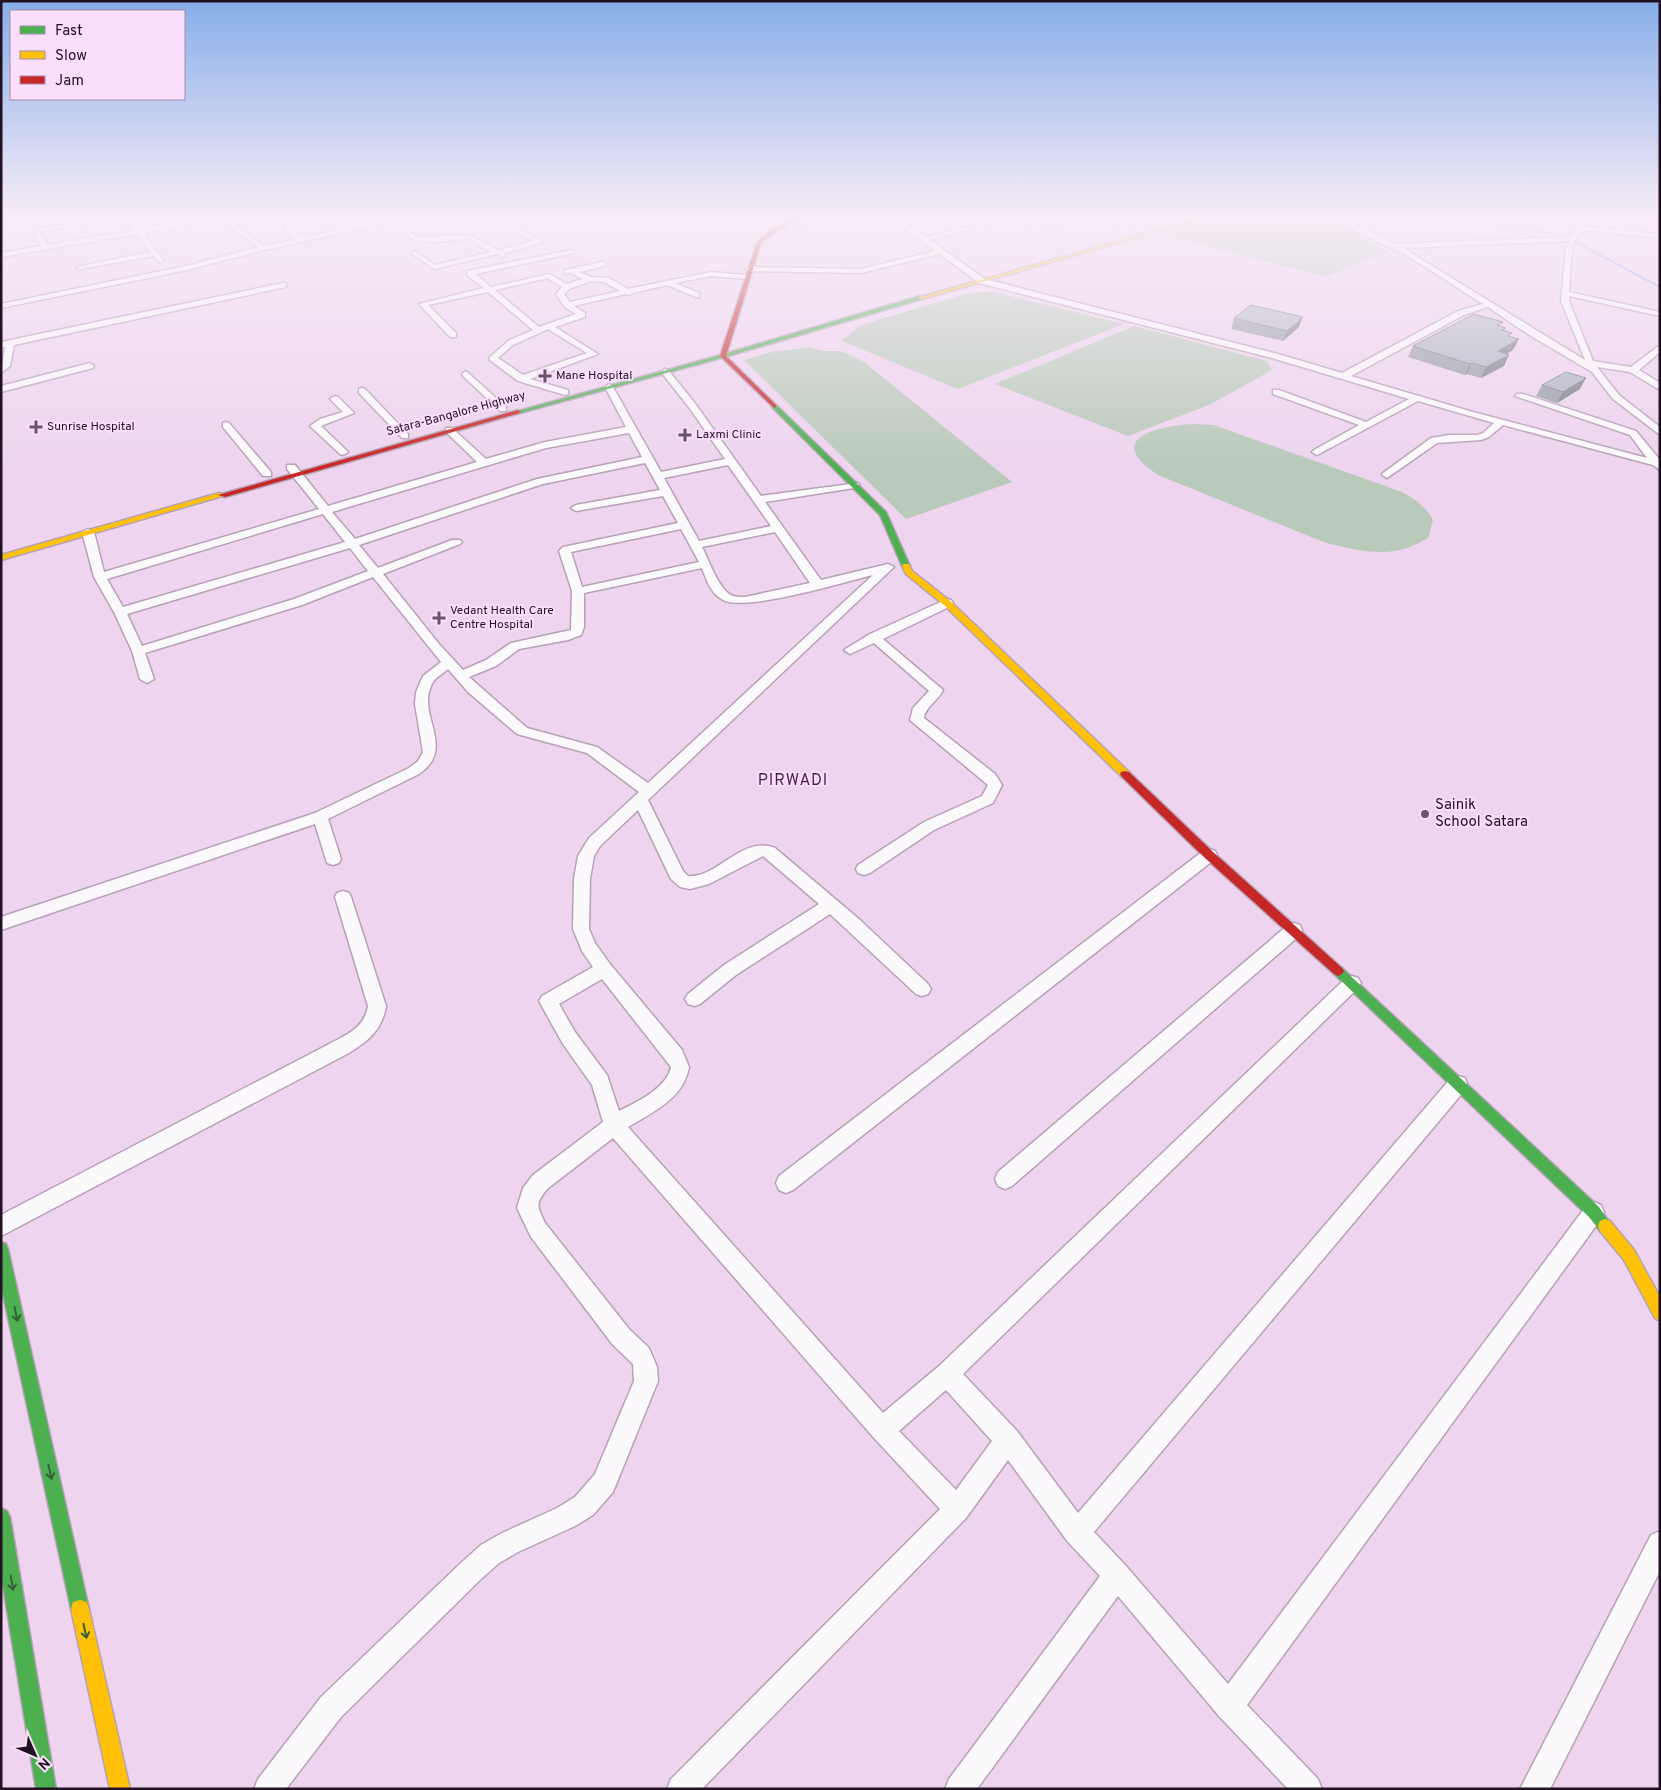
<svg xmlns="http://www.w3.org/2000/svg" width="1661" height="1790" viewBox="0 0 1661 1790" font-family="Overpass,sans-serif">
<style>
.green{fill:#b9c9ba}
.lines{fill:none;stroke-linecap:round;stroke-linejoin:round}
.stream{stroke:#95a6ea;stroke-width:2.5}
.street-casing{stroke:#b6a2b6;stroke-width:3}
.fast-casing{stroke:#b6a2b6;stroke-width:3}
.slow-casing{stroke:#b6a2b6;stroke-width:3}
.jam-casing{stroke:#b6a2b6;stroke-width:3}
.street{fill:#fcf9fc;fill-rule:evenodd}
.fast{fill:#4caf50;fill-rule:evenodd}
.slow{fill:#ffc107;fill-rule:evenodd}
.jam{fill:#c62828;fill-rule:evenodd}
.wall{fill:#969ba6}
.shaded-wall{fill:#7a7e87}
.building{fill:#afb4c1;stroke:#7a7e87}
.oneway{stroke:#366039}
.poi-dot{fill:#695569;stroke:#fbdefb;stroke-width:2}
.labels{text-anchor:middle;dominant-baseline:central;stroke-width:4;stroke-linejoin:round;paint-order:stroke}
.far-poi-label{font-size:12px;fill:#211122;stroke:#fbdefb;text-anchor:start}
.far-street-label{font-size:12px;fill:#211122;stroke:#fbdefb}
.poi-label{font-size:15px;fill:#211122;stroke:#fbdefb;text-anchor:start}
.neighbourhood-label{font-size:16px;letter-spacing:1px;fill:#441f46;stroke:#fbdefb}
</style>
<rect width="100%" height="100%" fill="#eed4ee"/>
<path class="green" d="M1218,217H1322L1343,224L1387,252L1325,277L1160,234Z
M994,292L1124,324L958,389L842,341L861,325L969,293Z
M1134,326L1267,361L1272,370L1209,405L1128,436L995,384Z
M811,347L821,351H841L864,362L1012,482L906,519L744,360L771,352Z
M1195,424L1214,425L1402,492C1415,499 1426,507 1433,520L1428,538C1422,541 1414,546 1407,548C1382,557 1351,549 1326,543L1158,475C1101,438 1160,425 1195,424Z"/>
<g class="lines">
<path class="stream" d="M1503,217L1581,245L1660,287"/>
<g class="street-casing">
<path id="street" d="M109,217H127L141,229L213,217H225L264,246L296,239L284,229V222L279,217H285L290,222L289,227L303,237L354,227L339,217H346L361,225L380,221L375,217H382L418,237L469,235L498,250L534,241L516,232L515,231L518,229L544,242L504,253L506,255L503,257L497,254L434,269L412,254V252H416L435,265L491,252L468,239L433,242L415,240L385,224L264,250L187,270L1,308V304L186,266L258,247L220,219L143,233L164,261L160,263L153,256L80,269L76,267L150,252L137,234L1,257V253L41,246L34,230ZM112,220H123L134,230L47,245L40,232Z
M825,217H836L780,229L777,227Z
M886,217H893L901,220L928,217L927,218L905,223L926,237L1008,217H1017L1047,227V229L1045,230L1012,219L930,240L985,279L1278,354L1342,373L1458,311L1483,304L1408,256L1327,217H1335L1360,226L1396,244L1571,237L1582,217H1588L1583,226L1660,234V238L1581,230L1572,247L1569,292L1660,312V316L1569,296V301L1593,361L1631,367L1660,345V352L1639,370L1660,383V390L1630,372L1597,367L1619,395L1660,427V435L1613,399L1592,372L1531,336L1488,307L1464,315L1351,376L1473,412L1647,458L1630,435L1515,396L1517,394H1523L1636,431L1660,460V470L1653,465L1503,425L1489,437L1481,440L1437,443L1387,478L1382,475L1383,473L1431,438L1449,435H1477L1483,433L1494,423L1418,401L1317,455L1312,452L1314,450L1359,425L1273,394V390H1279L1366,422L1409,399L1272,358L979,283L940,254L861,273L749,271L745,269L749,267L861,269L935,251ZM1569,241L1566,247L1561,301L1585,360L1403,248Z
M1074,217H1083L1052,226L1049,224Z
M1088,217H1097L1153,232L1150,234Z
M1475,217H1483L1543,236L1538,237Z
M1656,217H1660V219L1657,218Z
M572,250L574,251V253L476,274L491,287L549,274L567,284L583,279L571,273L565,274V270L602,262H605V266L579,272L591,277L609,278L628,289L711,272L746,275L750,277L746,279L711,276L675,283L699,293V297H696L667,285L633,293L629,295L626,294L574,306L585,313V317L555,327L598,354L530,379L568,390V394L565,395L518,381L490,360L489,358L508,341L533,330L488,292L428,305L456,333V337H450L419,304L484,288L467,275V271ZM548,278L562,287L556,294L565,307L576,314L539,327L495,290ZM591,281L604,282L620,291L570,302L564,294L569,289ZM548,329L587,353L523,375L498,358L513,345Z
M283,283H286V287L14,345L10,366L1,373L5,347H1V342Z
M90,363L94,366L93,368L1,392V386Z
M665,369L668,370L694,402L761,496L858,483L859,485L858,487L854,488L765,502L821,580L888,564L894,567L648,800L683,871L688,876C717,879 742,835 775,848L860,920L928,984L931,989L928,994L922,996L916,994L830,914L736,975L700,1004L694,1006L688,1004L685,999L688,994L724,965L819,904L763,856L709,884L690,889L680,887L671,879L638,810L600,846L594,856L590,879L589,929L595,943L610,964L682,1050L689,1067C684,1098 653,1112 628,1127L883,1413L939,1366L1346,978L1352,976L1358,978L1361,983L1358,988L963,1374L1017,1431L1078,1513L1451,1078L1458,1076L1465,1078L1467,1084L1465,1090L1094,1532L1126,1566L1228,1684L1587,1205L1594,1202L1601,1205L1604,1212L1601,1219L1247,1705L1318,1779L1322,1789H1288L1219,1716L1118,1596L977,1789H945L949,1779L1100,1576L1068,1542L1008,1460L966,1518L702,1789H667L671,1779L940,1509L874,1438L613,1138L547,1189C535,1204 537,1206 545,1223L629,1329L649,1348L657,1367L658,1381L613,1492L593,1515L575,1526L518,1552L499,1563L480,1580L341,1717L286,1789H254L258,1779L321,1697L462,1562L481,1545L500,1534L557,1508L575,1497L595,1474L634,1381L633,1364L613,1345L531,1237L517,1208L523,1188L533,1175L603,1122L592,1085L563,1044L539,1001L542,996L593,967L582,951L573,929L574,879L578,856L589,838L639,792L587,753L517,734L468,692L448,669C444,673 436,677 433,682C414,714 458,747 419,774L328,819L341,859L339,863L333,865L327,863L315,824L1,930V917L315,813L409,768L418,761L423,752L415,704L416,692L423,676L441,662L373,577L302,605L145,653L154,679L147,683L140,679L132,651L114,612L94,577L82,532L88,529L94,532L104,572L319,509L287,469V465H295L328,506L477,462L446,432V428H452L486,459L545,442L626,427L605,387L609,384L613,387L661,472L725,459L688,406L661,372ZM629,433L642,457L537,479L355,539L332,512L546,448ZM645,463L660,490L576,505L571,508L576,511L663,496L678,523L563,547L559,551L572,591L571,630L511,643L486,660L463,670L439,644L383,574L460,544L462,542L460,540H452L378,568L359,545L543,484ZM728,465L771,526L699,541L664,478ZM323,514L345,542L123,607L107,579ZM681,529L699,562L582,587L571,552ZM775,532L810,583L745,597C741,597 736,597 733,596C719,591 709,560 702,547ZM350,548L368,571L294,599L142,646L127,614ZM702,568C706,579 711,594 723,600C746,612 844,582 873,575L648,783L597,747L527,728L469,677L496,666L519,649L568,640L581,635L584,627V593ZM602,979L671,1067C667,1088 637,1102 619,1111L607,1075L575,1032L559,1004ZM946,1390L992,1441L956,1490L899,1431Z
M466,371L506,407V411H500L463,376L462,374Z
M362,388L365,389L408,434V438H402L359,393V389Z
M335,396L338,397L354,413L321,426L346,450L348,452L343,455L340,454L310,426L320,419L343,412L330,399Z
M226,422L229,423L271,472V476H263L223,427V423Z
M947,599L951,600L953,603L951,606L883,639L943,690C938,701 925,707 924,718L995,774L1002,785L993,803L934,830L870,873L864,875L858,873L856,869L858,865L924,822L982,796L988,785L910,720L913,708L929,691L874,643L850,654L844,650L870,634Z
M1209,849L1215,851L1217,855L1215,859L793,1190L786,1193L779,1190L776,1183L779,1176L1203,851Z
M343,891L349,893L351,897L386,1006C382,1031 367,1042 347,1054L1,1236V1215L333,1042C350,1033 365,1026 368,1006L335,897L337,893Z
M1294,923L1300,925L1302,930L1300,935L1012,1186L1005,1189L998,1186L995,1179L998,1172L1288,925Z
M1660,1531V1571L1550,1789H1520L1651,1535Z"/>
</g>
<g class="fast-casing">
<path id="fast" d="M920,296L922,299L725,357L520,413L515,412L721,355Z
M772,405H776L886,512L910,566L909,568L902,566L880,515L772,407Z
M1338,966L1342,968L1599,1207L1612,1226L1610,1231L1605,1233L1600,1231L1589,1217L1334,974L1332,971L1334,968Z
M1,1242L6,1244L8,1249L89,1609L87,1616L80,1618L73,1616L71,1609L1,1285Z
M1,1508L7,1511L10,1517L56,1789H36L1,1573Z"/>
</g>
<g class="slow-casing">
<path id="slow" d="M1204,217H1209L922,299L917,298Z
M219,493L226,495L1,560V555Z
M903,564H909L912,571L950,601L1129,772L1130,774L1129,776H1121L944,605L906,574L902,566Z
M1605,1219L1610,1221L1634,1250L1660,1297V1321L1655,1318L1624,1260L1600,1231L1598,1226L1600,1221Z
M80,1600L87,1602L89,1609L130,1789H110L71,1609L73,1602Z"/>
</g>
<g class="jam-casing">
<path id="jam" d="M797,217H802L775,232L761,243L726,356L776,405V407L774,408L720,356L757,242L771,230Z
M518,410L521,412L520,413L225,497L218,495Z
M1125,771L1129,772L1213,852L1342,968L1344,971L1342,974L1338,976L1334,974L1205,858L1121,776L1120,774L1121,772Z"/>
</g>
<use href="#street" class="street"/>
<use href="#fast" class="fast"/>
<use href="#slow" class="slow"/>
<use href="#jam" class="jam"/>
</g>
<path class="wall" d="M1234,318L1299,327L1283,341L1231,329Z
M1501,326L1505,331L1513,350L1507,354L1504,366L1481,378L1467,374L1465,375L1408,357L1413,346Z
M1542,385L1580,389L1557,403L1536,396Z"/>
<path class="shaded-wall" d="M1303,317L1299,327L1283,341L1287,331Z
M1519,339L1513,350L1492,362L1498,351Z
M1509,355L1504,366L1481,378L1486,367Z
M1472,363L1467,374L1465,375L1470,364Z
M1586,378L1580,389L1557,403L1563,392Z"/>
<path class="building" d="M1251,305L1303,317L1287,331L1234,318Z
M1474,314L1503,322L1497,325L1506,328L1502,330L1512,333L1508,336L1519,339L1498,351L1509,355L1486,367L1472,363L1470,364L1413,346Z
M1566,372L1586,378L1563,392L1542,385Z"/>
<defs><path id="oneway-shaft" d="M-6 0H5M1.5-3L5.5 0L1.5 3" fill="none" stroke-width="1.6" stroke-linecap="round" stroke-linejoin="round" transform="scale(1.25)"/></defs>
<g class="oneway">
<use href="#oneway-shaft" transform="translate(16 1314) rotate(78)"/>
<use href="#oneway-shaft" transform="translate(50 1472) rotate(78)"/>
<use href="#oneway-shaft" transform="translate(12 1583) rotate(81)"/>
<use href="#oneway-shaft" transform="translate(85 1631) rotate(78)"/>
</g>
<linearGradient id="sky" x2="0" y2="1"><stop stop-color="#87aee9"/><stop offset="0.46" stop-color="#f7ecf7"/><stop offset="1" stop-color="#f7ecf7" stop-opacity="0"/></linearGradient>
<rect width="1661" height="467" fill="url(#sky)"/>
<g class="poi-dot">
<path d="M542.5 368.5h5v5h5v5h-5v5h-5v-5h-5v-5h5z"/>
<path d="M33.5 419.5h5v5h5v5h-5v5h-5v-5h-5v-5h5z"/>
<path d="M682.5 427.5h5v5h5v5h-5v5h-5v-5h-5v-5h5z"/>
<path d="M436.5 610.5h5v5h5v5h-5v5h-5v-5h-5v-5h5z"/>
<circle cx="1425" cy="814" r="5"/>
</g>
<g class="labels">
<g class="far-poi-label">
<text x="556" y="376">Mane Hospital</text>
<text x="47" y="427">Sunrise Hospital</text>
<text x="696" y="435">Laxmi Clinic</text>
<text x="450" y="611">Vedant Health Care<tspan x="450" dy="14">Centre Hospital</tspan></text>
</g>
<g class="far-street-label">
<text transform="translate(456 414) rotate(-15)">Satara-Bangalore Highway</text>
</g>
<g class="poi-label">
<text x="1435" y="805">Sainik<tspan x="1435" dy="17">School Satara</tspan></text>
</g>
<g class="neighbourhood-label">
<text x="793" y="781">PIRWADI</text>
</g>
</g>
<rect width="1661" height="1790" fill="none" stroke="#211122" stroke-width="5"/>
<rect x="10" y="10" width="175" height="90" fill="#fbdefb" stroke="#a48ca4"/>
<rect x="20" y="26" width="25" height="8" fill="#4caf50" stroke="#a48ca4"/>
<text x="55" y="35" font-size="15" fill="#211122">Fast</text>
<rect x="20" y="51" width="25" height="8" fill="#ffc107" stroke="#a48ca4"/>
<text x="55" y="60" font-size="15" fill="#211122">Slow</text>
<rect x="20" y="76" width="25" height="8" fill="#c62828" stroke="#a48ca4"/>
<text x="55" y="85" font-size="15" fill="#211122">Jam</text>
<g transform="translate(35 1755) rotate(135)" stroke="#fbdefb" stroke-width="4" paint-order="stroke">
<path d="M0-4L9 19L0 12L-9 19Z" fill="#211122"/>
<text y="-8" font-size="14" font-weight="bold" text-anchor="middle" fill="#211122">N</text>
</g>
</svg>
